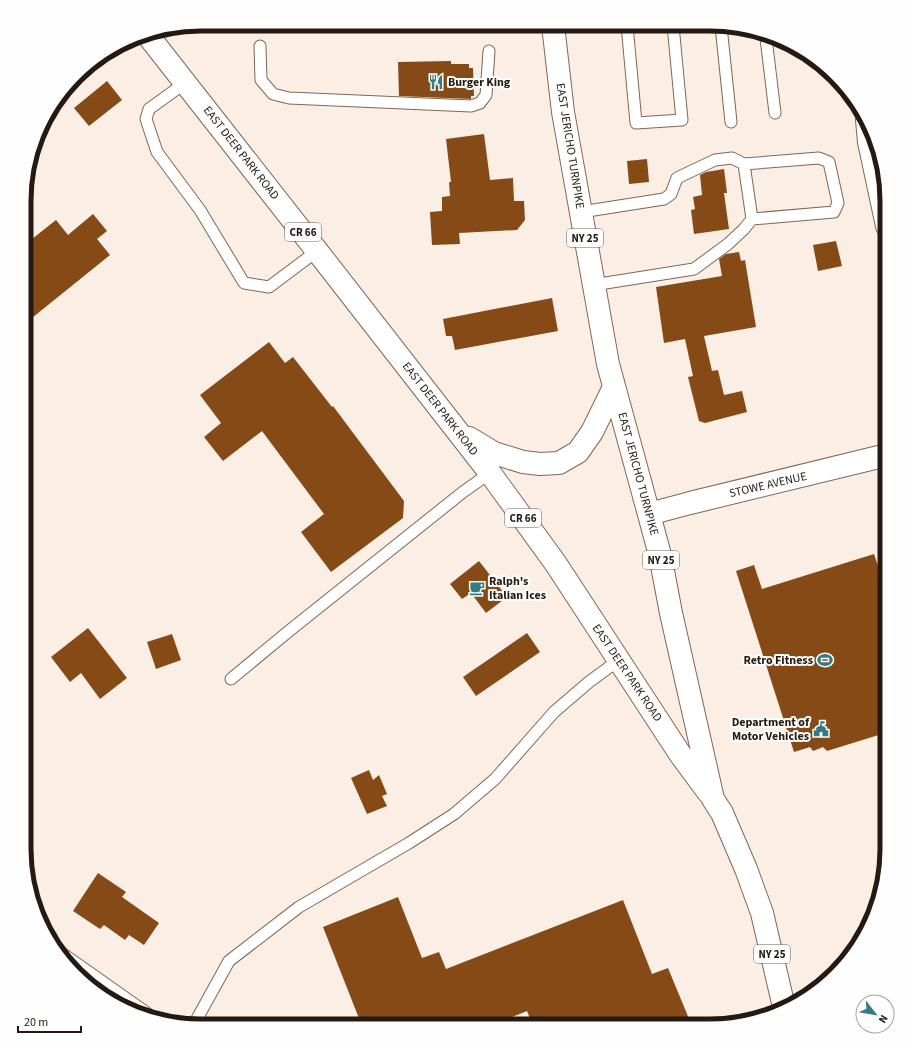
<svg xmlns="http://www.w3.org/2000/svg" width="911" height="1050" viewBox="0 0 911 1050" font-family="'Source Sans 3',sans-serif">
<style>
.building{fill:#854a16}
.lines{fill:none;stroke-linecap:round;stroke-linejoin:round}
.lane-casing{stroke:#826651;stroke-width:13}
.street-casing{stroke:#826651;stroke-width:24}
.primary-casing{stroke:#826651;stroke-width:24}
.lane{stroke:#fff;stroke-width:11}
.street{stroke:#fff;stroke-width:22}
.primary{stroke:#fff;stroke-width:22}
.labels{text-anchor:middle;dominant-baseline:central;stroke-width:4;stroke-linejoin:round;paint-order:stroke}
.shield{fill:#fefefe;stroke:#665e58;stroke-width:1}
.shield-label{font-size:11px;font-weight:bold;fill:#251a11}
.poi-label{font-size:12px;font-weight:bold;fill:#251a11;stroke:#fefefe;text-anchor:start}
.street-label{font-size:12px;fill:#251a11;stroke:#fefefe}
.rim{fill:none;stroke:#251a11;stroke-width:5}
</style>
<rect width="100%" height="100%" fill="#fbeee4"/>
<path class="building" d="M451,61V64H469V68H473L474,96H471V99L399,96L398,62Z
M107,81L122,100L89,126L74,108Z
M484,134L490,180L513,178L514,201H524L525,220L517,230L459,233L460,244L432,245L430,212L442,211V197L450,196L449,182H451L446,139Z
M647,159L649,182L629,184L627,161Z
M724,169L727,193H724L729,229L694,234L691,210L695,209L693,197L702,195L700,175L706,172Z
M93,214L107,231L97,239L110,255L27,322V243L56,220L68,235Z
M836,241L842,266L818,271L813,245Z
M739,252L741,261L745,260L756,327L704,336L712,371L718,370L724,395L742,391L747,412L705,423L699,421L688,377L693,376L685,339L664,343L656,287L722,276L719,259L726,254Z
M552,298L558,331L455,350L452,336H446L443,319Z
M269,342L285,363L293,357L332,407L333,406L404,501L403,518L331,572L301,532L324,514L262,431L223,461L204,437L221,423L200,395Z
M874,554L887,593V727H885V733L827,751L823,747L813,751L810,747L794,752L736,571L754,565L762,589Z
M479,561L507,597L486,613L471,593L462,599L450,584Z
M88,628L127,678L100,699L81,673L70,682L51,657Z
M527,633L540,652L476,696L463,677Z
M172,634L181,660L156,669L147,642Z
M369,770L373,780L379,775L387,794L382,796L387,806L367,814L351,778Z
M98,873L126,892L122,897L159,923L144,945L129,935L125,940L104,925L100,929L73,911Z
M398,897L422,958L439,952L446,969L623,900L652,974L668,968L692,1026H533L527,1011L490,1026H362L323,927Z"/>
<g class="lines">
<g class="lane-casing">
<path id="lane" d="M627,25L636,123L682,120L673,25
M721,26L731,122
M766,38L775,113
M260,46L261,80L273,94L289,98L471,106L480,103L486,95L489,51
M185,83L149,109L146,119L157,152L200,210L244,283L269,287L317,251
M744,164L819,158L829,162L838,203L834,212L752,219
M581,212L664,199L671,194L677,178L715,160L732,158L744,164L752,219L744,229L728,244L694,269L593,285
M231,679L289,631L463,492L490,473
M56,949L147,1013
M193,1026L229,961L299,907L409,843L454,814L495,779L554,712L589,682L619,660"/>
</g>
<g class="street-casing">
<path id="street" d="M867,120L869,142L887,226
M649,514L690,503L887,455"/>
</g>
<g class="primary-casing">
<path id="primary" d="M553,25L563,112L608,364L660,555L671,613L713,799L722,813L746,869L762,913L784,1007
M146,33L317,251L490,473L556,564L680,754L708,792
M469,438L494,453L523,462L540,464L559,463L578,452L592,432L614,387"/>
</g>
<use href="#lane" class="lane"/>
<use href="#street" class="street"/>
<use href="#primary" class="primary"/>
</g>
<defs>
<g id="restaurant-bare" transform="scale(1.2)"><path d="M-5-6h1v4h1v-4h1v4h1v-4h1v5L-1.5 .5V6h-2V.5L-5-1ZM5-6V6H3V1.5H1.5Q1.5-4 5-6Z" fill="#347b85" stroke="#fefefe" stroke-width="2.5" paint-order="stroke"/></g>
<g id="cafe-bare" transform="scale(1.2)"><path d="M-5.5-4.5H6V0H3Q3 3.5 0 3.5H-2.5Q-5.5 3.5-5.5 0ZM3-3.2v2h1.7v-2ZM-6 4.5H4V6H-6Z" fill="#347b85" stroke="#fefefe" stroke-width="2.5" paint-order="stroke"/></g>
<g id="stadium-bare" transform="scale(1.2)"><path d="M0-5a6.5 5 0 1 0 0 10a6.5 5 0 1 0 0-10ZM-3.5-1.8h7v3.6h-7Z" fill="#347b85" stroke="#fefefe" stroke-width="2.5" paint-order="stroke"/></g>
<g id="civic-bare" transform="scale(1.2)"><path d="M-.6-6.5H3V-4.5H.6V-3L4-1V1h2V6H-6V1h2V-1L-.6-3ZM-1.2 2.5V6h2.4V2.5Z" fill="#347b85" stroke="#fefefe" stroke-width="2.5" paint-order="stroke"/></g>
</defs>
<g fill-rule="evenodd">
<use href="#restaurant-bare" x="436" y="82"/>
<use href="#cafe-bare" x="477" y="588"/>
<use href="#stadium-bare" x="825" y="660"/>
<use href="#civic-bare" x="821" y="729"/>
</g>
<g class="labels">
<g class="shield">
<rect x="285" y="223" width="36" height="18" rx="3"/>
<rect x="567" y="229" width="36" height="18" rx="3"/>
<rect x="505" y="509" width="36" height="18" rx="3"/>
<rect x="643" y="551" width="36" height="18" rx="3"/>
<rect x="754" y="945" width="36" height="18" rx="3"/>
</g>
<g class="shield-label">
<text x="303" y="232">CR 66</text>
<text x="585" y="238">NY 25</text>
<text x="523" y="518">CR 66</text>
<text x="661" y="560">NY 25</text>
<text x="772" y="954">NY 25</text>
</g>
<g class="poi-label">
<text x="448" y="82">Burger King</text>
<text x="489" y="581">Ralph's<tspan x="489" dy="14">Italian Ices</tspan></text>
<text x="813" y="660" text-anchor="end">Retro Fitness</text>
<text x="809" y="722" text-anchor="end">Department of<tspan x="809" dy="14">Motor Vehicles</tspan></text>
</g>
<g class="street-label">
<text transform="translate(570 146) rotate(81)">EAST JERICHO TURNPIKE</text>
<text transform="translate(241 153) rotate(52)">EAST DEER PARK ROAD</text>
<text transform="translate(440 409) rotate(52)">EAST DEER PARK ROAD</text>
<text transform="translate(638 474) rotate(75)">EAST JERICHO TURNPIKE</text>
<text transform="translate(768 485) rotate(-13)">STOWE AVENUE</text>
<text transform="translate(627 673) rotate(56)">EAST DEER PARK ROAD</text>
</g>
</g>
<path d="M0 0H911V1050H0ZM201 31H710A170 170 0 0 1 880 201V849A170 170 0 0 1 710 1019H201A170 170 0 0 1 31 849V201A170 170 0 0 1 201 31Z" fill="#fefefe" fill-rule="evenodd"/>
<path class="rim" d="M201 31H710A170 170 0 0 1 880 201V849A170 170 0 0 1 710 1019H201A170 170 0 0 1 31 849V201A170 170 0 0 1 201 31Z"/>
<g transform="translate(875 1014) rotate(121)"><circle r="19" fill="#fefefe" stroke="#a7a39f"/>
<path d="M0-3L7 15L0 10L-7 15Z" fill="#347b85"/>
<text y="-6" font-size="11" font-weight="bold" text-anchor="middle" fill="#251a11">N</text>
</g>
<path d="M18 1026v6h63v-6" fill="none" stroke="#251a11" stroke-width="2"/>
<text x="24" y="1026" font-size="12" fill="#251a11" stroke="#fefefe" stroke-width="3" paint-order="stroke">20 m</text>
</svg>
